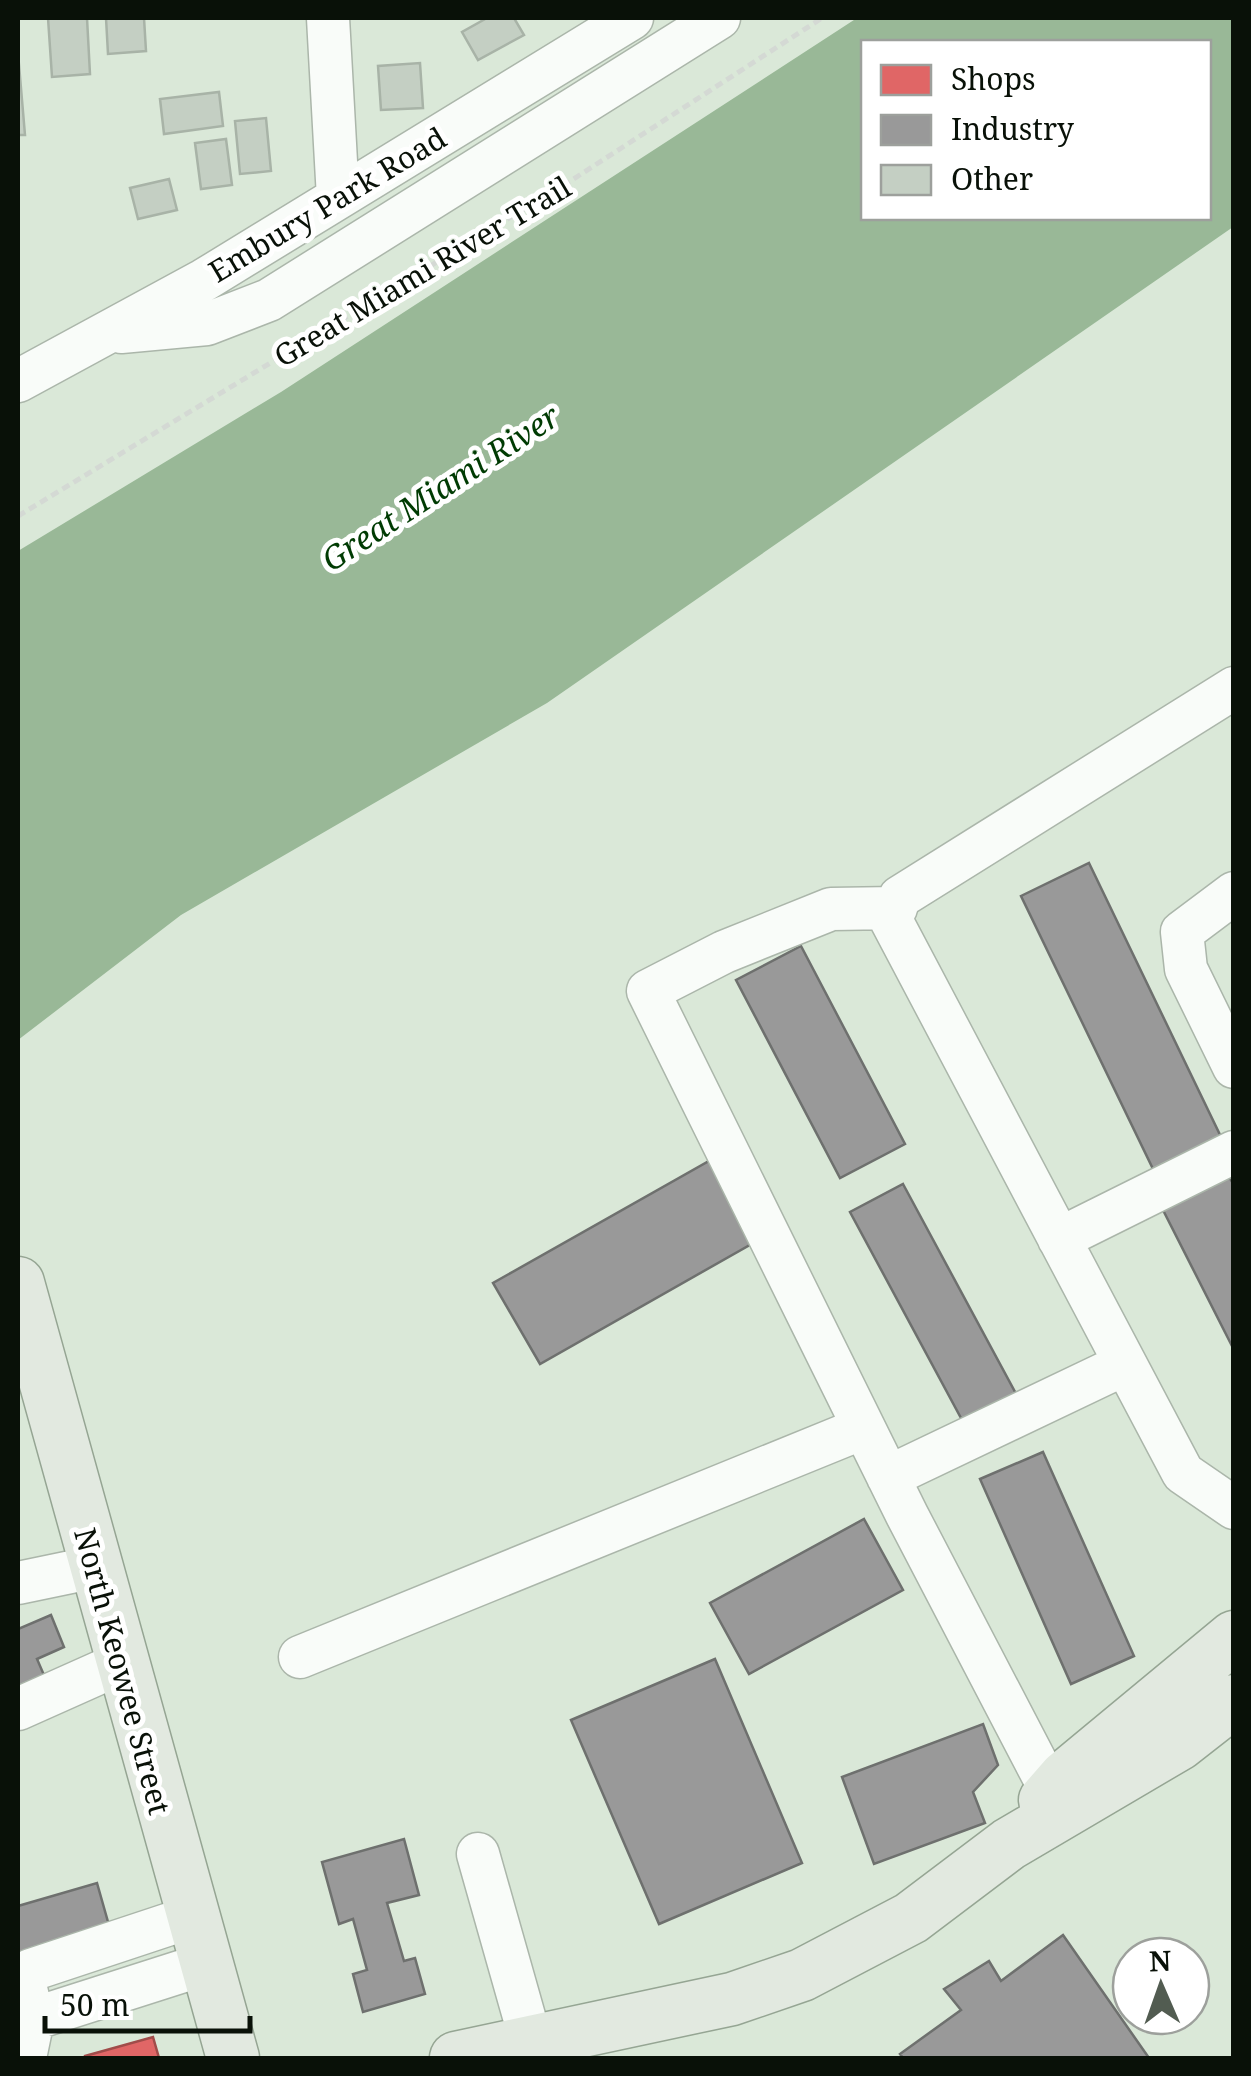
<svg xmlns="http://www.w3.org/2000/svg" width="1251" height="2076" viewBox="0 0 1251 2076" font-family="'Noto Serif',serif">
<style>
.water{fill:#99b897;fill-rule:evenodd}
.shops{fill:#e06666;stroke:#a04c4a;stroke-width:2.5}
.industry{fill:#999;stroke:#6e706e;stroke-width:2.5}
.building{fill:#c4cfc3;stroke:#a8b3a7;stroke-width:2.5}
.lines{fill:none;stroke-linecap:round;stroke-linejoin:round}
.minor-casing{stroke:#abb6aa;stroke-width:45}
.major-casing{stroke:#95a593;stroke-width:55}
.path{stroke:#d4d9d4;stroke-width:5;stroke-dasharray:8 5;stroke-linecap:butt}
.minor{stroke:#f9fcf9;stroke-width:42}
.major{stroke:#e2e9e0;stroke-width:52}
.labels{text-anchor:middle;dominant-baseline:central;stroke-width:10;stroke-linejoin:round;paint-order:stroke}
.street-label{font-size:30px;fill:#091108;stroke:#fff}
.water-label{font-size:32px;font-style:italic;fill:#003b03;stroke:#fff}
</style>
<rect width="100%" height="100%" fill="#dae8d8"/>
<path class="water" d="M857,18H1233V227L547,703L181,915L18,1040V551L281,392ZM864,42H1208V218H864Z"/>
<path class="shops" d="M153,2037L159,2058H85V2056Z"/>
<path class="industry" d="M1089,863L1222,1139L1154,1171L1021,896Z
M801,946L905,1144L840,1178L736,980Z
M709,1161L755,1242L540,1364L493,1283Z
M1228,1175L1234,1185V1350L1162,1208Z
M903,1184L1021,1403L968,1431L850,1212Z
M1043,1452L1134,1656L1071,1684L980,1479Z
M864,1519L903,1590L749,1674L710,1603Z
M51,1615L64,1647L37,1659L50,1689L18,1703V1629Z
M715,1659L802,1863L659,1924L571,1720Z
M983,1724L998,1765L973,1792L985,1823L874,1864L842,1777Z
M404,1839L419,1895L387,1903L404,1961L415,1958L425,1994L363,2012L353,1974L367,1970L353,1919L339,1924L322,1862Z
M97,1883L110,1929L18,1956V1906Z
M1063,1935L1149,2058H903L900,2054L961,2010L944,1989L989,1961L1001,1981Z"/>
<path class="building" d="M48,18H87L90,74L52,77Z
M106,18H144L146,51L108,54Z
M487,18H514L524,35L478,60L462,32Z
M18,53L25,135H18Z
M420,63L423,108L381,110L378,66Z
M219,92L223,126L164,134L160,99Z
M266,118L271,171L240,174L235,121Z
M226,139L232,185L201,189L195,143Z
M169,179L177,210L138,219L130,188Z"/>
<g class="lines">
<g class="minor-casing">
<path id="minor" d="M328,18L338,198
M121,332L207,324L269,300L719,18
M18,381L204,280L632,18
M1234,688L900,897L891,920L1183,1473L1234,1508
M1234,893L1182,932L1186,969L1234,1067
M896,908L831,909L724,952L648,991L907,1515L1052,1793
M1059,1239L1234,1152
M888,1477L1125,1364
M18,1583L95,1567
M300,1657L863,1428
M18,1709L121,1663
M478,1854L531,2041
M33,2019L24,1980L31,1970L191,1917
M25,2058L33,2019L205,1964"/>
</g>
<g class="major-casing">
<path id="major" d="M18,1283L233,2058
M1045,1800L1065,1777L1234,1637
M456,2058L732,1999L802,1975L911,1918L1009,1844L1179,1744L1234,1701"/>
</g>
<path class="path" d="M18,516L572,180L822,18"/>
<use href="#minor" class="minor"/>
<use href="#major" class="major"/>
</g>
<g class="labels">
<g class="street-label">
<text transform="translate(327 204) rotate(-31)">Embury Park Road</text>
<text transform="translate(422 271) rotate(-31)">Great Miami River Trail</text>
<text transform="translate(123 1671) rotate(75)">North Keowee Street</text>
</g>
<g class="water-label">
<text transform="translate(440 487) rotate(-33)">Great Miami River</text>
</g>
</g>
<rect width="1251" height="2076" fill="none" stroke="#091108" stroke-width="40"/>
<rect x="861" y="40" width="350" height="180" fill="#ffffff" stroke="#9da09c" stroke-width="2.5"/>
<rect x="881" y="65" width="50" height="30" fill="#e06666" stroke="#9da09c" stroke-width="2.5"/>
<text x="951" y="90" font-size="30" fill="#091108">Shops</text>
<rect x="881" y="115" width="50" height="30" fill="#999999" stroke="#9da09c" stroke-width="2.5"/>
<text x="951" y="140" font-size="30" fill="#091108">Industry</text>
<rect x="881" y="165" width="50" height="30" fill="#c4cfc3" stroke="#9da09c" stroke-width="2.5"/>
<text x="951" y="190" font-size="30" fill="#091108">Other</text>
<g transform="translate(1161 1986) rotate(358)"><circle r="48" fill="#ffffff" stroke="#9da09c" stroke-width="2.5"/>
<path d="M0-8L18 38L0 25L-18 38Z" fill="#525c51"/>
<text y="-15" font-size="28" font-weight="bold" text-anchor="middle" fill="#091108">N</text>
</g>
<path d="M45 2016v15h205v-15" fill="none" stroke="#091108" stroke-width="5"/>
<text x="60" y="2016" font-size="30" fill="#091108" stroke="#ffffff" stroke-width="8" paint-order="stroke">50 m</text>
</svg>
